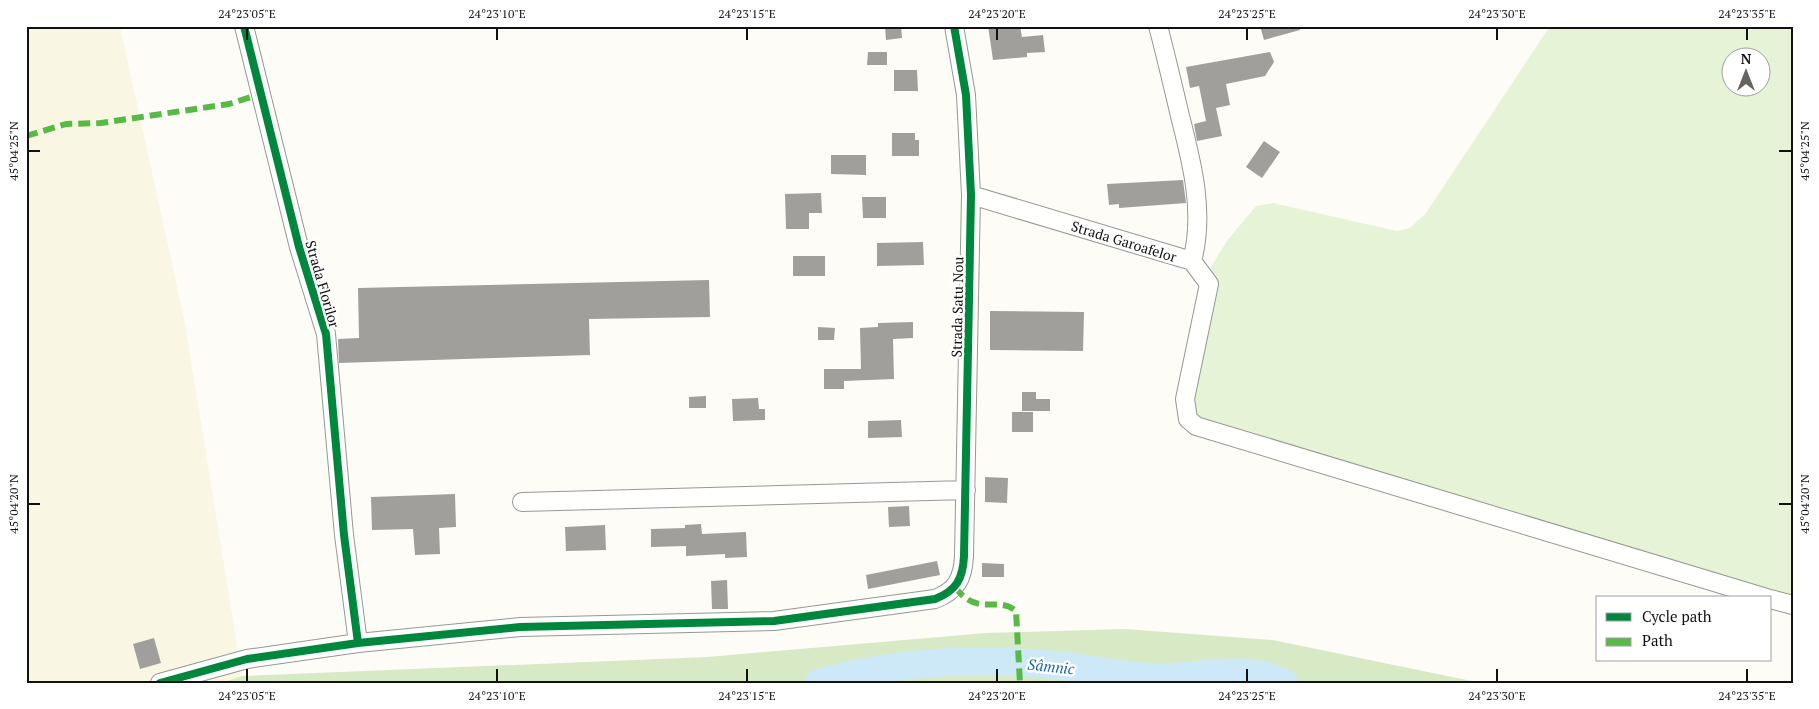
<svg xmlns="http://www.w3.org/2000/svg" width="1819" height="709" viewBox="0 0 1819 709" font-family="'PT Serif',serif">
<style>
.farmland{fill:#f9f7e4}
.green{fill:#e7f3d7;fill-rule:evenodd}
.forest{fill:#d8eac5}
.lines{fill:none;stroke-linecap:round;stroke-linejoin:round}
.stream{stroke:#cde8f7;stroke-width:4.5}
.river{stroke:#cde8f7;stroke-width:28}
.building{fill:#a19f9c}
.minor-casing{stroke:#979795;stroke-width:20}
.minor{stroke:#fffffe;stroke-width:18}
.quiet{stroke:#58b947;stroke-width:6;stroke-dasharray:12 6;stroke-linecap:butt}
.cycleway-casing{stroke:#fff;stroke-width:11}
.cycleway{stroke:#00873e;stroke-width:8}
.ticks{fill:none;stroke:#111;stroke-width:2}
.labels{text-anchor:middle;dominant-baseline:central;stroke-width:5;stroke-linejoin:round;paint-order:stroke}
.street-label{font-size:14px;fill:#111;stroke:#fff}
.water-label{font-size:15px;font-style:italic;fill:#1768a6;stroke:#fff}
.neatline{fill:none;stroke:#111;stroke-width:2}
.ticks-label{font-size:12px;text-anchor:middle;fill:#111}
</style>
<rect width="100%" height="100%" fill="#fdfcf7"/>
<path class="farmland" d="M26,26H120L185,323L242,676L221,683H26Z"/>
<path class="green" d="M1550,26H1793V597L1192,415L1182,366L1203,280L1227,241L1256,206L1273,203L1397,231L1410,228L1426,213ZM1732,58H1762V88H1732Z"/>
<path class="forest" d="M1125,629L1273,640L1481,683H221L242,676L707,657L986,633Z"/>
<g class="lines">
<path class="stream" d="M1120,683L1126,675"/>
<path class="river" d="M819,683C897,661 976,657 1055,665C1088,668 1120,676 1153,677C1195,679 1244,662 1284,683"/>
</g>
<path class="building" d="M885,26H901L902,38L886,40Z
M988,26H1020L1022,37L1043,35L1045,52L1027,53V57L993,60Z
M1260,26H1299L1300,30L1264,40Z
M868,52H887V65H867Z
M1270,52L1274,62L1265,76L1226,84L1230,105L1216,108L1222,136L1197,141L1194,124L1206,121L1199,86L1190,88L1186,67Z
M894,70H917L918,91H894Z
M892,133H915V140H919V156H892Z
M1264,141L1280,152L1262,178L1246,167Z
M831,155H866V175L831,174Z
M1183,180L1186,203L1119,208V204L1109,205L1107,184Z
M821,193L822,213H809V229H786L785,194Z
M862,197H886V218H863Z
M923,242L924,265L877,266V243Z
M793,256H825V276H793Z
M709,280L710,317L589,319L590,355L339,363L338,339L359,338L358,288Z
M990,311L1084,312L1083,351L990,350Z
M913,322V338L893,339L894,379L844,381V389H824V369H861L860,328L878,327V323Z
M818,327L835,328L834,340H818Z
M1022,392H1036V399H1050V411H1022Z
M706,396V408H689V397Z
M758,398L759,409H765V420L733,421L732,399Z
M1012,412H1033V432H1012Z
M901,420L902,437L868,438V421Z
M985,477L1008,478L1007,503L985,502Z
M455,494L456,527L439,528L440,554L415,555L413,529L372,530L371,497Z
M909,506L910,526L889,527L888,507Z
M701,524L702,534L746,532L747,557L725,558V554L686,556V546L651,547V529L685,528V525Z
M605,525L606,550L566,551L565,527Z
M937,561L940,575L868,589L866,575Z
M982,563L1004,564V577H982Z
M727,580L728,609H712L711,581Z
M154,638L161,663L140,669L133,644Z"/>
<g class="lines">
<g class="minor-casing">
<path id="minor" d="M244,26L299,247L326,334L344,535L358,643
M1158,26C1166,56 1173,86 1180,116C1192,163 1205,213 1192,261
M971,195L1192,261
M1192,261L1209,284L1185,399L1188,419L1196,426L1767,598
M522,502L966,490
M1770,599L1793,605
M160,683L247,659L358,643L520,627L774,621L935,599C956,591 963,579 964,556L971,195L966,95L954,26"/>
</g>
<use href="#minor" class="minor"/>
<path class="quiet" d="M26,136L66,124L101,123L229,104L260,94
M955,587C978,618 998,595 1016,611L1020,683"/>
<g class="cycleway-casing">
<path id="cycleway" d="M244,26L299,247L326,334L344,535L358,643
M160,683L247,659L358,643L520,627L774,621L935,599C956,591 963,579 964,556L971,195L966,95L954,26"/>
</g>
<use href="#cycleway" class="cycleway"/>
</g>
<path class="ticks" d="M247,28V40M497,28V40M747,28V40M997,28V40M1247,28V40M1497,28V40M1747,28V40M28,151H40M1779,151H1792M28,504H40M1779,504H1792M247,669V682M497,669V682M747,669V682M997,669V682M1247,669V682M1497,669V682M1747,669V682"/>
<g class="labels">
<g class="street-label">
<text transform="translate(1124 241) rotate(17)">Strada Garoafelor</text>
<text transform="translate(323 284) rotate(74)">Strada Florilor</text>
<text transform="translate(957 307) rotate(-89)">Strada Satu Nou</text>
</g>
<g class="water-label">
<text transform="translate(1051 666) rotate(6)">Sâmnic</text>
</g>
</g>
<rect width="1819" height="709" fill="none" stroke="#ffffff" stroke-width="55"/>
<rect x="1596" y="596" width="175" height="65" fill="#ffffff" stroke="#a0a0a0"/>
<rect x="1606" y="613" width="25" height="8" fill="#00873e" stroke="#a0a0a0"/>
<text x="1642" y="622" font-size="15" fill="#111111">Cycle path</text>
<rect x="1606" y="638" width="25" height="8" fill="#58b947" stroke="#a0a0a0"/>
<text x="1642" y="646" font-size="15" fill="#111111">Path</text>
<g transform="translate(1746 72)"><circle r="24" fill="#ffffff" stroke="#a0a0a0"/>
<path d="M0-4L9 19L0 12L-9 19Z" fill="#646362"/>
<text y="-8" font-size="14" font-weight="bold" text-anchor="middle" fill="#111111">N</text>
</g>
<rect x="28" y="28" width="1764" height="654" class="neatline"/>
<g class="ticks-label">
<text x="247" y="18">24°23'05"E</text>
<text x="497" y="18">24°23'10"E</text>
<text x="747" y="18">24°23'15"E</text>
<text x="997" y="18">24°23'20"E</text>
<text x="1247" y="18">24°23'25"E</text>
<text x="1497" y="18">24°23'30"E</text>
<text x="1747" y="18">24°23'35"E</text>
<text transform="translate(14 151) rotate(-90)" y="4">45°04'25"N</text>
<text transform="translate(1805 151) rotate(-90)" y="4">45°04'25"N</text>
<text transform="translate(14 504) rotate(-90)" y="4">45°04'20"N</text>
<text transform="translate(1805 504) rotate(-90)" y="4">45°04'20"N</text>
<text x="247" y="700">24°23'05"E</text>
<text x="497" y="700">24°23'10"E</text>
<text x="747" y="700">24°23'15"E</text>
<text x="997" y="700">24°23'20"E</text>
<text x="1247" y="700">24°23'25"E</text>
<text x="1497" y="700">24°23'30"E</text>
<text x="1747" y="700">24°23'35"E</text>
</g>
</svg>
